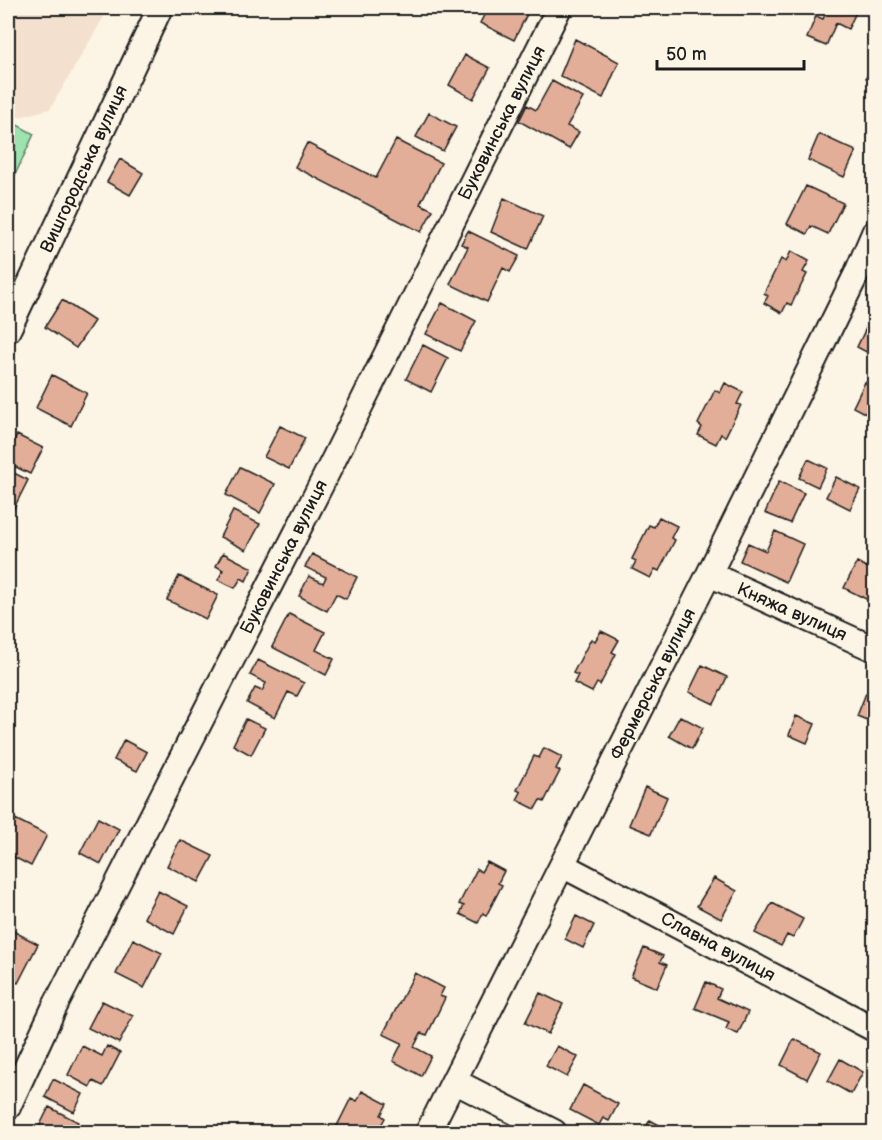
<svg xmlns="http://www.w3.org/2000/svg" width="882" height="1140" viewBox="0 0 882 1140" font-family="'Balsamiq Sans',sans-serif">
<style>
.built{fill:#f4e0ce}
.green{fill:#9de3b0;stroke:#5c8066;stroke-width:1.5}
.building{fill:#e3ae98;stroke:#1c1c1c;stroke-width:1.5}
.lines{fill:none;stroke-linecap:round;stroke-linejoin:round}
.minor-casing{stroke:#1c1c1c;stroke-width:28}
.minor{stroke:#fcf5e5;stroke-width:24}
.labels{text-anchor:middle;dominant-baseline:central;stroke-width:4.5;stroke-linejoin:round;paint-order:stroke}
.street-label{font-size:18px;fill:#1c1c1c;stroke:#fcf5e5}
</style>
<rect width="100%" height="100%" fill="#fcf5e5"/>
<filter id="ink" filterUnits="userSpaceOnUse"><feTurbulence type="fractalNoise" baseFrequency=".0167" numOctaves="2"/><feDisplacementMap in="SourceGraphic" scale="12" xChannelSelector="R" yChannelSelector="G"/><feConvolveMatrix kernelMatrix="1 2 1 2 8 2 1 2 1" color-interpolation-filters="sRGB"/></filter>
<g filter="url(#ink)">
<path class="built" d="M8,8H109L50,109L15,118L8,115Z"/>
<path class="green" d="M8,120L34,134L8,190Z"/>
<path class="building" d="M488,8H519L528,12L514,40L480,23Z
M828,8H858L848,29L836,23L826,46L807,38L816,16L823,19Z
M575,39L619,62L603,98L560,76Z
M465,55L490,68L473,99L449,85Z
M874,60V82L866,78Z
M552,81L583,98L567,126L579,132L569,149L519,121L527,105L536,110Z
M429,113L456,127L443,151L416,137Z
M819,134L856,151L844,177L808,160Z
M396,140L441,163L420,204L433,210L421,232L295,167L307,143L376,178Z
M120,159L143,173L130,195L107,182Z
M806,186L843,203L828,234L811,226L807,234L787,224Z
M504,198L543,216L528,249L491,232Z
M468,231L519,256L510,272L503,268L487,302L450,284L468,247L461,244Z
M791,251L809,261L803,272L807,274L791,305L787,303L782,313L764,303L768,296L764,293L781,259L786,262Z
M62,300L94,321L76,348L45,327Z
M442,303L476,321L460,351L426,334Z
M869,322L874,324V356L857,347Z
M423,345L448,358L431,392L406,379Z
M52,375L87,393L71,426L36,408Z
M865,382L874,387V418L853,407Z
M725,383L743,392L737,404L741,405L725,437L721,434L716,444L698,435L702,427L698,424L715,390L720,393Z
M280,426L305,438L289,469L264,457Z
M17,435L43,448L30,474L8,463V453Z
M808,459L827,468L818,487L799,478Z
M240,467L275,484L260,513L226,495Z
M8,470L28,480L13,510L8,507Z
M836,477L860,489L850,509L826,497Z
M779,481L804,493L790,523L765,513Z
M233,511L260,524L246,550L220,537Z
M659,517L677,526L671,538L675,540L659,571L655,569L650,578L632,569L636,561L632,559L649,525L654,527Z
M775,531L803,544L786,582L740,561L748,543L766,551Z
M223,553L252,568L246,581L241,578L235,588L218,580L223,570L216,566Z
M312,554L357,577L346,599L336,594L327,611L299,596L309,576L323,583L326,577L305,567Z
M857,562L874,571V597L872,602L844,588Z
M179,576L218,595L206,619L167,600Z
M289,614L325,632L316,650L334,659L326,675L272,647Z
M601,631L619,640L612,652L616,654L600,685L597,683L592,692L574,683L578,675L573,673L591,639L595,641Z
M258,660L304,683L297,696L288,692L275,718L247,703L255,688L262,691L266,683L250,675Z
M702,665L727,677L714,704L689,692Z
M866,693L874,697V723L857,716Z
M680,716L703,728L692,749L669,736Z
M796,716L815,724L807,743L789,735Z
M246,719L265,728L251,755L233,745Z
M124,740L147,752L137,771L114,760Z
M544,748L562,757L556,769L560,771L544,802L540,800L535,809L517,800L521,792L517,790L534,756L539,758Z
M645,787L667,797L651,834L629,825Z
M98,818L119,829L101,864L80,853Z
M15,819L47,835L31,866L8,854V833Z
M180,840L213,856L199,882L167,866Z
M487,862L504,871L498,883L502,885L486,916L483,913L478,923L460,914L464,906L459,904L477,869L481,872Z
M714,878L737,891L721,919L697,906Z
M158,891L188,906L174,934L144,918Z
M772,903L803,919L793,938L787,935L781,946L755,933Z
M576,916L594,925L583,948L565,939Z
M9,929L38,944L18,983L8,978V933Z
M133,939L162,953L144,988L116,974Z
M874,946V969L866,965Z
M644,948L663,956L660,962L667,965L657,988L631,977Z
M415,973L444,988L440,996L445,998L427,1035L421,1033L414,1047L431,1056L421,1076L393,1061L402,1043L383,1034Z
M706,982L721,989L717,998L748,1012L738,1034L726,1029L729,1022L695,1008Z
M540,993L563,1004L548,1034L525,1023Z
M102,1001L133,1016L119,1043L88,1028Z
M794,1039L821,1052L807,1079L781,1065Z
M82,1046L102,1056L107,1046L120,1053L103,1086L93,1081L90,1087L68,1075Z
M557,1046L578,1057L567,1077L546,1066Z
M840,1059L863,1072L851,1094L828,1081Z
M53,1079L83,1094L74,1112L45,1097Z
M583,1085L618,1104L609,1121L603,1118L599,1125L570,1110Z
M362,1091L387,1104L381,1115L385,1118L377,1132H334L351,1098L357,1101Z
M49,1107L78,1122L73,1132H40L37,1131Z
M650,1120L672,1132H643Z"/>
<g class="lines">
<g class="minor-casing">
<path id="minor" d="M8,330L160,8
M709,574L874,649
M562,865L874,1029
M454,1081L554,1132
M8,1107L54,1008L323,481L559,8
M428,1132L562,865L709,574L856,275L874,233"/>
</g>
<use href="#minor" class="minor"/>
</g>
</g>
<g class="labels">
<g class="street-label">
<text transform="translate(502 123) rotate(-63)">Буковинська вулиця</text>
<text transform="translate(84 169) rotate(-65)">Вишгородська вулиця</text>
<text transform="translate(284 557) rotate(-63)">Буковинська вулиця</text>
<text transform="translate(792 612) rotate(24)">Княжа вулиця</text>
<text transform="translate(653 684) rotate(-63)">Фермерська вулиця</text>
<text transform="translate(718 947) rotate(28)">Славна вулиця</text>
</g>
</g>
<rect width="882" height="1140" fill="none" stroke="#fcf5e5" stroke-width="30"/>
<rect x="15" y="15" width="852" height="1110" fill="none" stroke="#1c1c1c" stroke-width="2" filter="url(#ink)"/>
<path d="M657 60v9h147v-9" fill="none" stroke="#1c1c1c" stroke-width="3"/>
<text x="666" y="60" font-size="18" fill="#1c1c1c" stroke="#fcf5e5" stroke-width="4.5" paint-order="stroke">50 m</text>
</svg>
